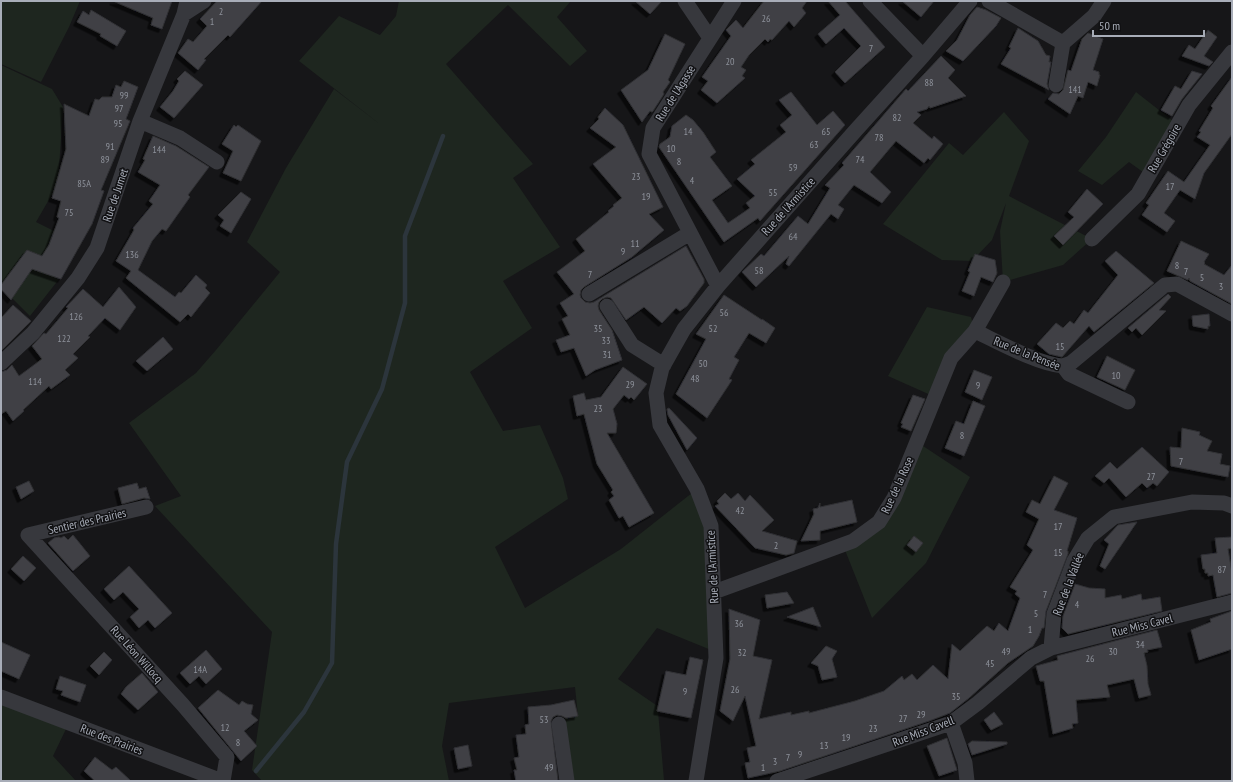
<svg xmlns="http://www.w3.org/2000/svg" width="1233" height="782" viewBox="0 0 1233 782" font-family="'PT Sans Narrow',sans-serif">
<style>
.green{fill:#1e261f}
.lines{fill:none;stroke-linecap:round;stroke-linejoin:round}
.stream{stroke:#2c353c;stroke-width:4.5}
.building{fill:#404145;stroke:#303034;filter:url(#shadow)}
.minor{stroke:#37383d;stroke-width:15}
.labels{text-anchor:middle;dominant-baseline:central;stroke-width:3;stroke-linejoin:round;paint-order:stroke}
.number-label{font-size:10px;fill:#8e929b}
.street-label{font-size:12px;fill:#a8adb8;stroke:#111113}
</style>
<defs>
<filter id="shadow"><feDropShadow dx="-3.5" dy="3.5" stdDeviation="0" flood-color="#0009"/></filter>
</defs>
<rect width="100%" height="100%" fill="#161618"/>
<path class="green" d="M1,1H80L69,27L41,82L1,64Z
M399,1H571L557,17L587,51L570,66L508,5L446,64L533,164L513,178L560,247L503,281L532,328L470,372L503,431L540,425L563,478L568,499L495,547L525,608L621,549L697,489L711,526L716,652L657,628L618,679L656,705L658,711L664,780L574,781L565,718L578,716L575,687L449,703L442,746L449,781H262L252,770L272,632L155,506L181,496L129,423L196,373L216,350L280,272L247,242L286,168L334,89L381,125L299,61L339,16L380,35L396,16Z
M1,65L52,89L63,107L58,184L36,222L54,231L86,233L63,274L30,316L1,287Z
M1136,92L1173,121L1143,172L1129,162L1102,185L1078,171L1106,137Z
M1004,112L1029,141L1009,196L1092,239L1063,265L1003,282L1000,231L1006,203L992,240L972,261L942,260L883,224L949,143L963,155Z
M927,307L971,317L975,331L935,397L888,376Z
M917,442L970,477L926,563L872,618L843,545L887,508Z
M1,697L66,729L53,756L76,781H1Z"/>
<g class="lines">
<path class="stream" d="M256,771L304,712L332,663L336,544L347,462L382,389L405,303V236L443,136"/>
</g>
<path class="building" d="M113,1H172L162,29L151,25L153,18Z
M217,1H262L230,37L228,35L204,59L206,60L198,70L178,53L188,39L193,42L207,26L200,19Z
M635,1H662L650,14Z
M764,1H807L802,8L806,13L794,27L789,21L772,40L770,39L768,42L765,39L749,55L741,67L746,70L742,76L745,78L717,103L701,90L708,81L702,77L731,36L726,30L736,20L743,28Z
M828,1H845L885,47L845,83L835,72L861,46L844,28L826,44L818,34L840,15Z
M902,1H934L921,17Z
M977,7L986,10L1001,18L996,26L963,61L946,51L957,40L970,15Z
M91,10L126,31L117,46L100,36L101,34L77,22L83,11L89,15Z
M1018,28L1038,41L1046,55L1050,56L1049,62H1051L1047,84L1049,90L1001,64L1011,48L1009,47Z
M1208,30L1217,37L1204,56L1213,62L1209,66L1182,56L1189,45L1195,49Z
M1088,33L1103,39L1093,70L1099,72V75H1100L1097,86L1088,82L1083,98L1078,96L1070,114L1048,99L1053,93L1059,94L1063,90L1068,70L1071,71L1082,39Z
M665,34L685,44L668,80L670,82L663,92L664,94L653,111L652,112L650,111L642,122L621,90L648,70Z
M941,56L955,70L948,78L966,96L930,108L929,106L927,109L917,112L921,115L913,123L932,139L934,136L943,144L930,160L928,158L924,163L896,141L870,172L891,192L882,203L854,185L838,205L844,209L838,219L831,214L789,266L786,264L789,256L756,287L742,272L761,254L764,256L798,216L808,224L830,188L825,185L844,165L842,163L906,89L908,91Z
M185,71L203,85L174,118L160,107L173,91L179,81L177,79Z
M1192,71L1202,74L1182,99L1172,116L1161,110L1175,86L1181,89Z
M1232,77V134L1204,173L1195,199L1180,190L1164,213L1175,221L1167,232L1142,215L1149,205L1146,203L1168,171L1184,182L1210,145L1197,137L1201,132L1199,131L1213,108L1211,106Z
M124,81L138,87L126,119L130,121L101,190L104,191L92,224L61,279L32,269L11,300L1,289V285L27,250L42,256L49,245L59,218L57,217L61,201L52,198L66,149L64,104L89,116L95,99L99,100L102,97H112L116,85L121,87Z
M791,92L817,125L833,111L845,125L760,221L758,218L724,242L659,147L660,144L670,137L672,126L686,115L693,120L703,132L716,152L710,157L732,186L712,200L728,223L750,208L746,203L755,196L737,179L755,164L751,160L786,132L780,125L792,115L779,100Z
M605,108L623,125L663,207L649,214L664,230L632,257L584,287L581,290L580,295L581,298L585,302L590,303L594,302L686,246L704,279V283L687,306L680,311L676,308L662,323L644,307L626,320L611,298L607,297L602,299L599,302L598,306L599,310L612,330L622,360L595,370L586,376L574,348L561,352L556,340L570,335L562,319L568,316L560,303L574,294L557,272L585,251L576,239L609,212L608,211L614,206L613,205L622,198L593,164L616,147L590,128L599,119L598,117Z
M234,125L236,127L238,125L261,141L241,181L223,173L233,151L222,144Z
M153,136L176,146L209,167L188,195L190,197L166,231L162,229L152,241L138,270L175,297L179,292L181,293L196,275L207,285L205,288L210,293L191,317L188,314L180,322L126,278L131,271L116,261L134,230L133,228L153,204L149,201L160,185L138,172L145,160L143,159Z
M1087,189L1103,204L1063,245L1054,236L1074,217L1068,212Z
M241,192L251,199L231,233L220,226L224,220L218,215Z
M1181,241L1209,254L1204,262L1205,263L1204,264L1224,275L1232,265V304L1190,281L1189,278L1188,280L1167,271Z
M1116,251L1154,283L1094,332L1089,326L1062,357L1049,354L1037,344L1056,323L1063,328L1070,321L1074,324L1084,310L1088,313L1118,275L1105,261Z
M975,254L995,260L997,273L993,282L981,277L974,296L962,291L970,272L968,271Z
M119,287L136,307L120,330L105,318L88,336L90,337L73,354L78,358L65,370L70,375L51,389L49,386L23,410L24,411L13,421L6,411L1,414V372L7,370L12,365L19,376L42,359L32,346L44,333L46,334L68,308L66,307L83,289L103,307Z
M1168,294L1171,297L1159,310L1166,311L1142,335L1136,328L1132,332L1128,328Z
M724,295L762,320V319L775,328L766,343L749,333L734,357L739,360L729,379L732,380L707,418L676,394L706,339L696,334Z
M13,305L31,321L1,351V318Z
M1209,314L1210,326H1208V329L1193,326L1192,316Z
M163,337L173,349L147,371L136,361Z
M1107,356L1135,370L1125,390L1097,377Z
M623,367L647,384L634,400L631,397L629,399L624,395L613,409L617,424L616,433H607L654,513L629,527L623,516L619,518L609,500L614,496L611,492L613,490L597,464L584,414L577,416L573,396L584,393L586,400L601,397Z
M974,370L992,377L982,400L965,392Z
M913,395L925,399L911,431L901,427L903,424L901,423Z
M973,401L985,406L964,456L945,448L956,421L964,424Z
M669,408L697,438L687,450L668,415L667,409Z
M1182,428L1200,432L1199,435L1212,441L1207,451L1222,454L1220,464L1230,466L1228,477L1171,466L1170,447L1181,448Z
M1142,447L1169,472L1157,486L1153,483L1147,488L1142,483L1126,497L1109,478L1104,483L1095,476L1110,462L1117,469Z
M1054,476L1068,483L1054,510L1077,518L1067,551H1068V554L1046,611L1044,628H1042L1039,636L1033,646L1008,663L969,698L950,713L929,721L780,771L748,778L745,763L750,762L747,748L756,746L745,696L733,721L720,711L730,659L729,609L760,620L753,656L772,660L759,719L791,712V715L809,711V713L855,701L884,691L902,676L904,680L912,674L917,680L933,665L948,679L952,644L960,651L987,626L994,631L999,623L1008,631L1020,598L1015,594L1017,591L1010,587L1033,550L1027,545L1039,519L1026,512L1032,500L1040,504Z
M29,481L34,491L21,499L16,487Z
M137,483L139,489L146,487L150,499L144,498L122,504L118,488Z
M725,493L731,499L738,493L745,501L750,495L774,520L762,531L797,541L794,553L786,555L755,548L715,506L719,504L717,501Z
M852,500L857,522L820,531V540L801,541L814,514L813,509L818,508L820,503V507Z
M1137,522L1105,569L1100,566L1109,544L1104,540L1118,525Z
M73,535L90,556L73,571L48,543L54,538L59,537L61,538L64,536L68,540Z
M914,536L923,543L916,552L907,545Z
M1232,537V548L1228,549L1232,573V593L1217,597L1213,575L1208,576V573H1205V569H1203L1201,555L1217,553L1215,538Z
M23,556L36,568L24,581L11,569Z
M129,566L172,613L155,628L148,620L139,628L130,617L139,609L123,592L114,600L104,589Z
M1075,584L1089,588L1105,589V598L1121,595L1122,599L1141,594L1142,600L1160,597L1162,611L1068,634L1062,628L1063,616Z
M787,592L794,603L767,608L765,595Z
M813,607L821,627L787,617Z
M1232,611V649L1199,660L1191,630L1211,622L1210,619Z
M1157,630L1162,647L1147,650L1148,652L1144,653L1147,666L1148,684L1151,695L1139,698L1134,679L1107,685L1110,697L1076,700L1078,723L1072,724L1073,728L1053,734L1044,681H1040L1036,666L1058,660L1057,656Z
M1,642L30,655L19,679L1,671Z
M826,646L837,651L832,659L837,677L822,680L818,666L811,663Z
M206,650L222,669L206,684L199,676L190,684L180,673Z
M104,652L112,660L99,675L90,666Z
M690,657L703,660L691,718L657,711L666,671L686,675Z
M142,673L158,692L138,710L121,694L126,687Z
M60,676L86,685L80,702L61,695L63,691L56,689Z
M218,690L239,705L242,701L247,704L253,705L251,714L258,720L244,731L257,746L241,761L198,708Z
M574,700L578,716L566,718L562,716L557,715L553,717L551,721L558,781H516L514,770H517L514,758L519,757L516,735L526,734L525,725L529,724L528,707L551,705Z
M994,712L1003,724L991,730L984,720Z
M947,738L957,770L939,776L927,746Z
M972,741L1007,742V744L972,755L968,744Z
M468,745L472,766L458,769L454,748Z
M95,757L112,770L116,767L131,781H95L84,771Z"/>
<g class="lines">
<path class="minor" d="M685,1L710,38
M870,1L923,56
M989,1L1063,43L1094,16L1104,1
M184,14L204,1
M1056,85L1063,43
M140,121L180,138L217,162
M1092,239L1138,194L1189,105L1232,52
M718,286L649,154L653,128L734,1
M589,294L690,233
M607,306L632,345L664,365
M975,331C998,342 1038,364 1063,366L1069,374L1128,402
M1,363L33,333L78,278L97,248L140,121L184,14L187,1
M1063,366L1071,363L1165,285L1177,284L1232,314
M146,507L28,535L183,705L227,757L223,781
M714,592L853,541L879,522L894,498L951,358L975,331L1003,282
M1051,648L1054,614L1074,561L1088,538L1114,517L1192,502L1224,503L1232,506
M1,697L222,781
M951,723L965,763L967,781
M559,724L567,781
M696,781L716,658L711,526L697,489L660,425L656,393L662,368L684,329L718,286L856,130L923,56L970,1
M777,781L951,723L978,703L1031,658L1051,648L1232,602"/>
</g>
<g class="labels">
<g class="number-label">
<text x="221" y="11">2</text>
<text x="766" y="18">26</text>
<text x="212" y="21">1</text>
<text x="871" y="48">7</text>
<text x="730" y="61">20</text>
<text x="929" y="82">88</text>
<text x="1075" y="89">141</text>
<text x="124" y="95">99</text>
<text x="119" y="108">97</text>
<text x="897" y="117">82</text>
<text x="118" y="123">95</text>
<text x="688" y="131">14</text>
<text x="826" y="131">65</text>
<text x="879" y="137">78</text>
<text x="814" y="144">63</text>
<text x="110" y="146">91</text>
<text x="671" y="148">10</text>
<text x="159" y="149">144</text>
<text x="105" y="159">89</text>
<text x="860" y="159">74</text>
<text x="679" y="161">8</text>
<text x="793" y="167">59</text>
<text x="636" y="176">23</text>
<text x="692" y="180">4</text>
<text x="84" y="183">85A</text>
<text x="1170" y="186">17</text>
<text x="773" y="192">55</text>
<text x="646" y="196">19</text>
<text x="69" y="212">75</text>
<text x="793" y="236">64</text>
<text x="635" y="243">11</text>
<text x="623" y="251">9</text>
<text x="132" y="254">136</text>
<text x="1177" y="265">8</text>
<text x="759" y="270">58</text>
<text x="1186" y="271">7</text>
<text x="590" y="274">7</text>
<text x="1202" y="277">5</text>
<text x="1221" y="286">3</text>
<text x="724" y="312">56</text>
<text x="76" y="316">126</text>
<text x="598" y="328">35</text>
<text x="713" y="328">52</text>
<text x="64" y="338">122</text>
<text x="606" y="340">33</text>
<text x="1060" y="346">15</text>
<text x="607" y="354">31</text>
<text x="703" y="363">50</text>
<text x="1116" y="375">10</text>
<text x="695" y="378">48</text>
<text x="35" y="381">114</text>
<text x="630" y="384">29</text>
<text x="978" y="385">9</text>
<text x="598" y="408">23</text>
<text x="962" y="435">8</text>
<text x="1181" y="461">7</text>
<text x="1151" y="476">27</text>
<text x="740" y="510">42</text>
<text x="1058" y="526">17</text>
<text x="776" y="545">2</text>
<text x="1058" y="552">15</text>
<text x="1222" y="569">87</text>
<text x="1045" y="594">7</text>
<text x="1077" y="604">4</text>
<text x="1036" y="613">5</text>
<text x="739" y="623">36</text>
<text x="1030" y="629">1</text>
<text x="1140" y="644">34</text>
<text x="1006" y="651">49</text>
<text x="1113" y="651">30</text>
<text x="742" y="652">32</text>
<text x="1090" y="658">26</text>
<text x="990" y="663">45</text>
<text x="200" y="669">14A</text>
<text x="735" y="689">26</text>
<text x="685" y="691">9</text>
<text x="956" y="696">35</text>
<text x="921" y="714">29</text>
<text x="903" y="718">27</text>
<text x="544" y="719">53</text>
<text x="225" y="727">12</text>
<text x="873" y="728">23</text>
<text x="846" y="737">19</text>
<text x="238" y="742">8</text>
<text x="824" y="745">13</text>
<text x="800" y="754">9</text>
<text x="788" y="757">7</text>
<text x="775" y="761">3</text>
<text x="549" y="767">49</text>
<text x="763" y="767">1</text>
</g>
<g class="street-label">
<text transform="translate(675 93) rotate(-58)">Rue de l'Agasse</text>
<text transform="translate(1164 148) rotate(-60)">Rue Grégoire</text>
<text transform="translate(115 195) rotate(-71)">Rue de Jumet</text>
<text transform="translate(788 206) rotate(-48)">Rue de l'Armistice</text>
<text transform="translate(1027 353) rotate(22)">Rue de la Pensée</text>
<text transform="translate(897 485) rotate(-65)">Rue de la Rose</text>
<text transform="translate(87 521) rotate(-13)">Sentier des Prairies</text>
<text transform="translate(712 567) rotate(-93)">Rue de l'Armistice</text>
<text transform="translate(1068 584) rotate(-69)">Rue de la Vallée</text>
<text transform="translate(1142 625) rotate(-14)">Rue Miss Cavel</text>
<text transform="translate(137 654) rotate(48)">Rue Léon Willocq</text>
<text transform="translate(923 731) rotate(-21)">Rue Miss Cavell</text>
<text transform="translate(112 739) rotate(21)">Rue des Prairies</text>
</g>
</g>
<rect width="1233" height="782" fill="none" stroke="#a8adb8" stroke-width="4"/>
<path d="M1093 30v6h111v-6" fill="none" stroke="#a8adb8" stroke-width="2"/>
<text x="1099" y="30" font-size="12" fill="#a8adb8" stroke="#111113" stroke-width="3" paint-order="stroke">50 m</text>
</svg>
